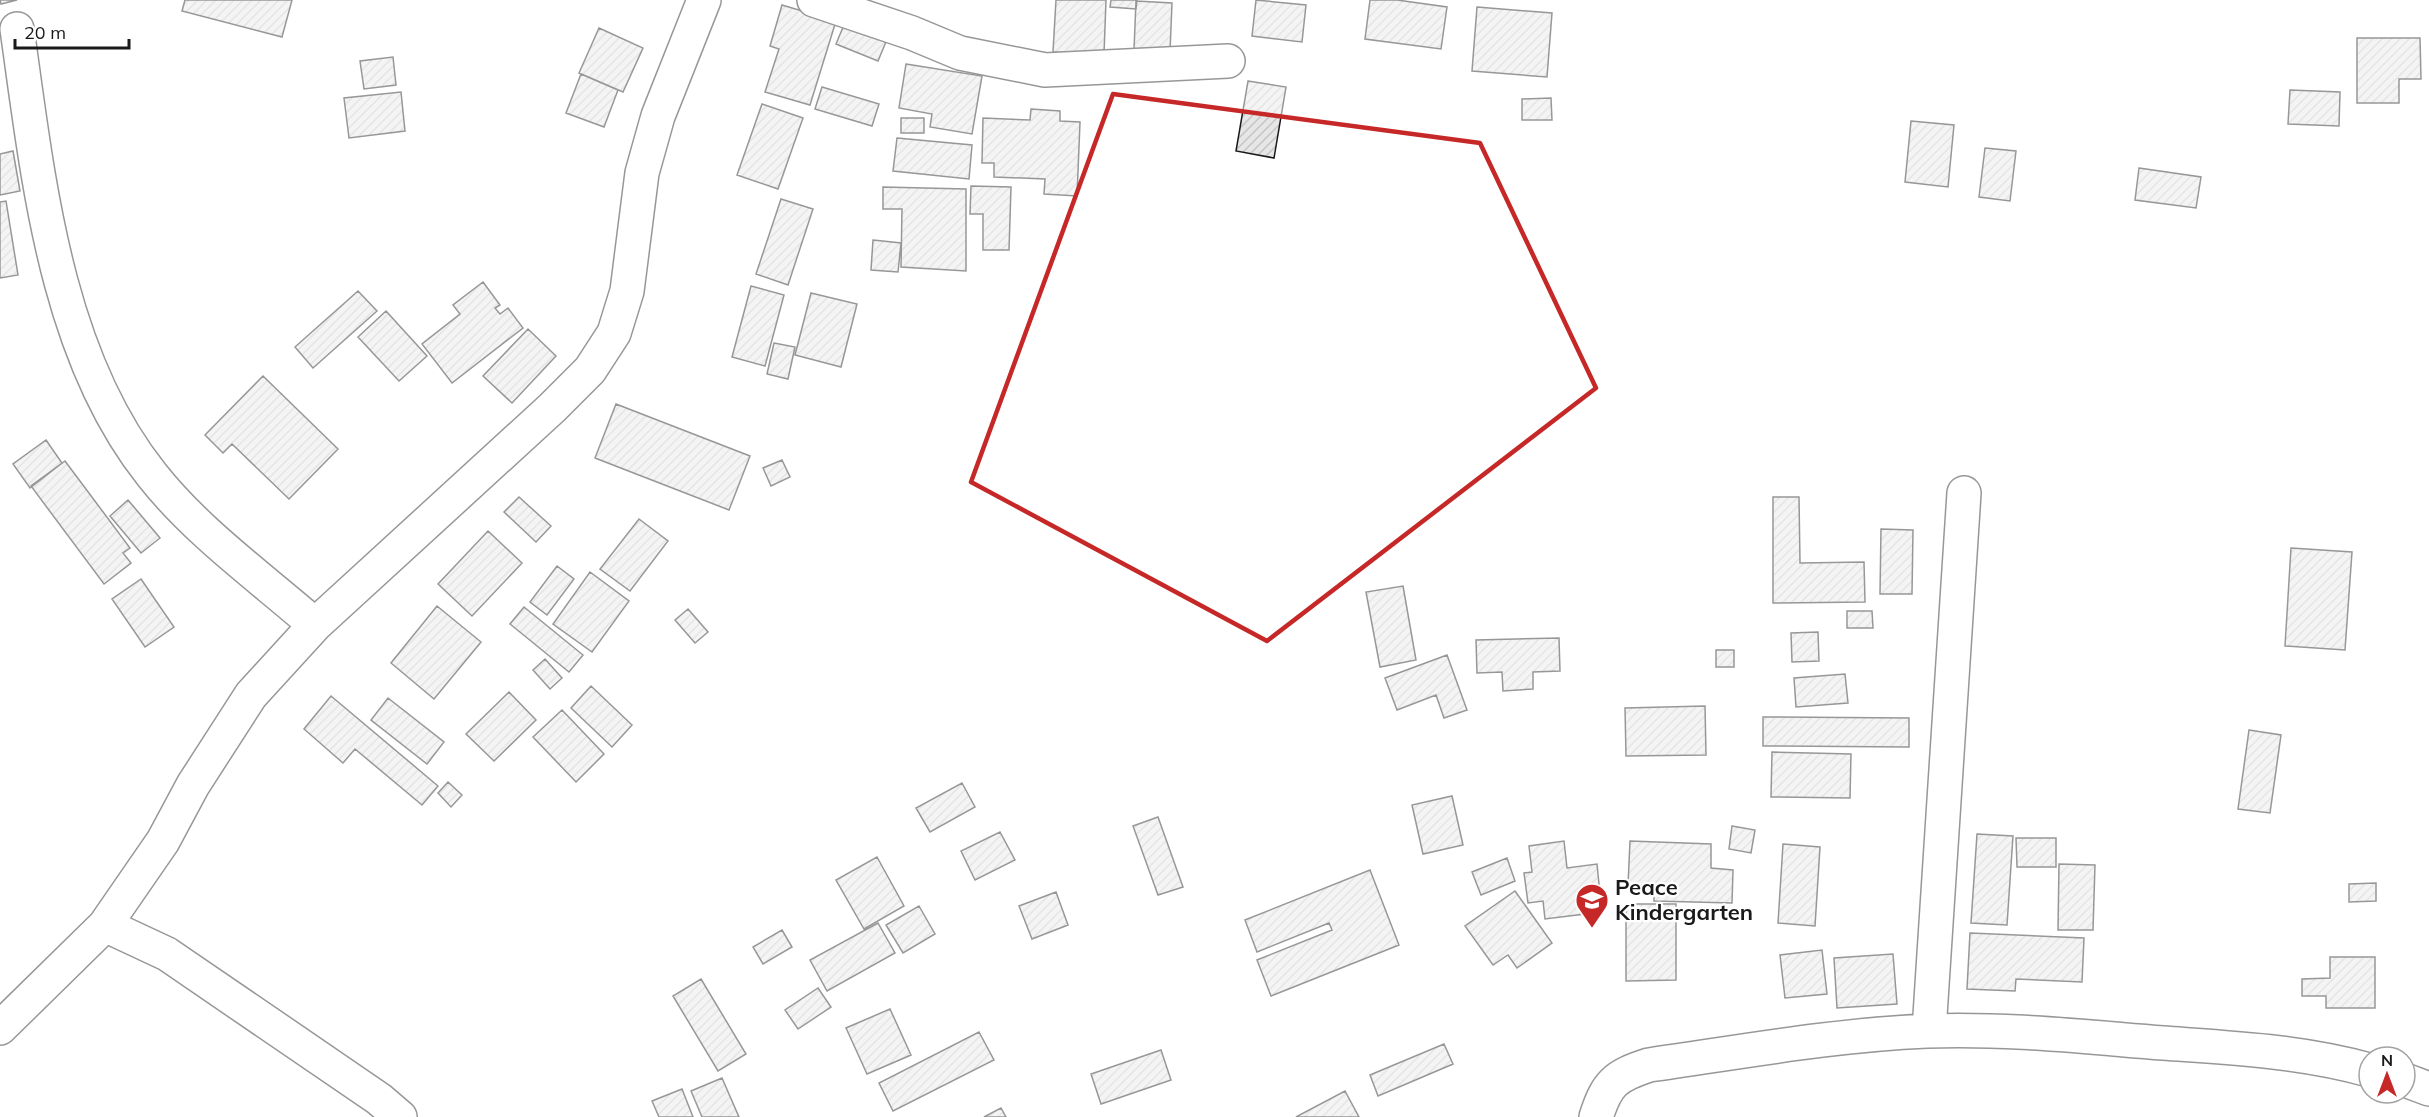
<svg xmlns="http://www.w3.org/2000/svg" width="2429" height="1117" viewBox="0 0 2429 1117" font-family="Mulish,sans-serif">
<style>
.building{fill:url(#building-hatch);stroke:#1a1a1a;stroke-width:1.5}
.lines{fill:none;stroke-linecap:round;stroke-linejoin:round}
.minor-casing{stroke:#1a1a1a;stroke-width:36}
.minor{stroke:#fff;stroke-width:33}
.marked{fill:none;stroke:#c62828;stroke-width:4.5;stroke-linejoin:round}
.labels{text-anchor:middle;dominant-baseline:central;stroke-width:4.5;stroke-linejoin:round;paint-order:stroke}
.poi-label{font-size:22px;font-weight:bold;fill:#1a1a1a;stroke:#fff;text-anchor:start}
</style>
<defs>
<pattern id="building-hatch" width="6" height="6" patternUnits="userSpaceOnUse" patternTransform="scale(1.5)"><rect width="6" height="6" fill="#e6e6e6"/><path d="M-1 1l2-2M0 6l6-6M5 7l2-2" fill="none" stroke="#c5c5c5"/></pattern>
</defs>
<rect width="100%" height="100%" fill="#fff"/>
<path class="building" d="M0,0H17L1,4Z
M185,0H292L282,37L182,11Z
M1056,0H1106L1104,54L1053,52Z
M1111,0H1137L1136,9L1110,7Z
M1256,0L1306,5L1302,42L1252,36Z
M1370,0H1397L1447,7L1441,49L1365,39Z
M1136,1L1172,3L1170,52L1134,50Z
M782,5L836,21L810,105L765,92L779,49L770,46Z
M1477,7L1552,13L1547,77L1472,71Z
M846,20L888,37L878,61L836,44Z
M599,28L643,48L623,92L579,73Z
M2357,38H2420L2421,79H2399V103H2357Z
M393,57L396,85L364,89L360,61Z
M906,64L982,76L972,134L930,127L932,114L899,108Z
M581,74L618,90L604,127L566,113Z
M1248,81L1286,87L1274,158L1236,151Z
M822,87L879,104L872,126L815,109Z
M2290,90L2340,92L2339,126L2288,124Z
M401,92L405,131L349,138L344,98Z
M1551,98L1552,120H1522V99Z
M762,104L803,118L778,189L737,175Z
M1031,109L1060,111V121L1080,122L1077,196L1044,194L1045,179L994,177V163H982L983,118L1030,120Z
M901,118H924V133H901Z
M1911,121L1954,125L1948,187L1905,182Z
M897,138L972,145L969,179L893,171Z
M1985,148L2016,151L2010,201L1979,197Z
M13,151L20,191L0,195V154Z
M2139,168L2201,177L2196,208L2135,200Z
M971,186L1011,187L1009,250H983V214H970Z
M883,187L966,189V271L901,267L902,209H883Z
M781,199L813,209L788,285L756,274Z
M6,201L18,275L0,278V202Z
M873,240L901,243L898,272L871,270Z
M483,282L500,305L495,308L500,314L508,308L523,328L452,383L422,344L460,314L453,305Z
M751,286L784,295L765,366L732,357Z
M358,291L377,311L313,368L295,347Z
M811,293L857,304L841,367L795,355Z
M386,311L427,356L399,381L358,337Z
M528,329L556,356L512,403L483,376Z
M774,343L795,347L788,379L767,374Z
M263,376L338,449L289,499L232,444L223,453L205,435Z
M616,404L750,456L729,510L595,458Z
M46,440L62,463L30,488L13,464Z
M782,460L790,477L771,486L763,468Z
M65,461L130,548L123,553L131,563L104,584L31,486Z
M519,497L551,526L536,542L504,512Z
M1773,497H1799L1800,563L1864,562L1865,602L1773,603Z
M128,500L160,538L141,553L110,516Z
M639,519L668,541L630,591L600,569Z
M1881,529L1913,530L1912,594H1880Z
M488,531L522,563L472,616L438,584Z
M2291,548L2352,552L2345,650L2285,646Z
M557,566L574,579L547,615L530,602Z
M590,572L629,601L592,652L553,624Z
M141,579L174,627L145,647L112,599Z
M1403,586L1416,660L1380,667L1366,592Z
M437,606L481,642L434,699L391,663Z
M524,607L583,655L569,672L510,624Z
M688,609L708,632L695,643L675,620Z
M1847,611H1872L1873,628H1847Z
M1818,632L1819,661L1792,662L1791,633Z
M1559,638L1560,671L1533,672V689L1503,691L1502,672L1477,673L1476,640Z
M1716,650H1734V667H1716Z
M1447,655L1467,710L1444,718L1436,695L1397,710L1385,678Z
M545,659L562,678L550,689L533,670Z
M1845,674L1848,703L1796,707L1794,678Z
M591,686L632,725L612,747L571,708Z
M509,692L536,720L494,761L466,734Z
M331,696L438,786L422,805L355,749L343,763L304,729Z
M388,698L444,742L427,764L371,720Z
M1705,706L1706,755L1626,756L1625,708Z
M562,710L604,754L576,782L533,737Z
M1763,717L1909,718V747L1763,746Z
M2249,730L2281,735L2270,813L2238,809Z
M1772,752L1851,754L1850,798L1771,797Z
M448,782L462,795L451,807L438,793Z
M962,783L975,807L930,832L916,808Z
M1452,796L1463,845L1423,854L1412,805Z
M1158,817L1183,887L1158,895L1133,826Z
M1732,826L1755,830L1751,853L1729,849Z
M1000,832L1015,860L975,880L961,851Z
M1977,834L2013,836L2007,925L1971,923Z
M2016,838H2056V867H2017Z
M1564,841L1567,868L1597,864L1600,894L1583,896L1585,914L1545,919L1543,901L1528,903L1524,873L1532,872L1529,846Z
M1630,841L1711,844V868L1733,870L1732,903L1654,901V885H1628Z
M1783,844L1820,847L1815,926L1778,923Z
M877,857L904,906L864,929L836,880Z
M1507,858L1515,881L1481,895L1472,872Z
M2059,864L2095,865L2093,930H2058Z
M1370,870L1399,945L1271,996L1257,960L1332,930L1329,923L1257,952L1245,920Z
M2376,883V901L2349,902V884Z
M1515,891L1552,943L1517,968L1508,955L1493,965L1465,926Z
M1056,892L1068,925L1032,939L1019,906Z
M1626,904H1676V980L1626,981Z
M919,906L935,934L903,953L886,925Z
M878,923L895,953L827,991L810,960Z
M782,930L792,947L763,964L753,947Z
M1970,933L2084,938L2082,982L2016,979L2015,991L1967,989Z
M1822,950L1827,994L1785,998L1780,955Z
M1893,954L1897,1004L1837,1008L1834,958Z
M2330,957H2375V1008H2326V996H2302V979L2330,978Z
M701,979L746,1054L718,1071L673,996Z
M818,988L831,1007L798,1029L785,1010Z
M890,1009L911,1055L867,1074L846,1028Z
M979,1032L994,1060L893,1111L879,1083Z
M1444,1044L1453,1064L1378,1096L1370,1075Z
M1161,1050L1171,1080L1101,1104L1091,1074Z
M722,1078L739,1117H702L691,1091Z
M682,1089L693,1117H659L652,1101Z
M1345,1091L1359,1117H1296Z
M1001,1108L1006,1117H984Z"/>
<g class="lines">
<g class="minor-casing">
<path id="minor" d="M814,0L912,33L960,53L1045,70L1228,61
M17,29C38,177 55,354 152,475C197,532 260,577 315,625
M105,925L167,954L379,1099L400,1117
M0,1028L105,925L163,841L193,785L251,695L315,625L552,408L590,370L614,333L627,291L642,173L658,116L704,0
M1929,1031L1964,493
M2405,1080L2429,1089
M1596,1117C1607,1083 1615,1076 1649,1065C1741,1052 1834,1035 1927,1031C2005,1028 2086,1037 2163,1043C2232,1048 2301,1051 2369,1070"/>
</g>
<use href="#minor" class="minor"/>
</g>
<path d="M0 0H2429V1117H0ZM1113,94L1480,143L1596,388L1267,641L971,482Z" fill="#fff" fill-opacity=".55" fill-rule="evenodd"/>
<path class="marked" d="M1113,94L1480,143L1596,388L1267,641L971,482Z"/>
<defs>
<g id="school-pin" transform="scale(1.725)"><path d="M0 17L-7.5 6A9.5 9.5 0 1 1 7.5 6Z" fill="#c62828" stroke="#fff"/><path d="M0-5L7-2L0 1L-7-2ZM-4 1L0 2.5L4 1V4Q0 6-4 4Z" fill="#fff"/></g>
</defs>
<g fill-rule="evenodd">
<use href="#school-pin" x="1592" y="900"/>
</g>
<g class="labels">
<g class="poi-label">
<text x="1615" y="887">Peace<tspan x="1615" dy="25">Kindergarten</tspan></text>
</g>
</g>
<g transform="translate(2387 1075)"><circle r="28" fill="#ffffff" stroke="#a3a3a3" stroke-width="1.5"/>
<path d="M0-4.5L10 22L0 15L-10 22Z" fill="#c62828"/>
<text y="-9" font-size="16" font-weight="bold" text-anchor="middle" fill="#1a1a1a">N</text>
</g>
<path d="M15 39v9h114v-9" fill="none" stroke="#1a1a1a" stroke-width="3"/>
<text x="24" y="39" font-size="18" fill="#1a1a1a" stroke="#ffffff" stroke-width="4.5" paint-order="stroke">20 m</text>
</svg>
